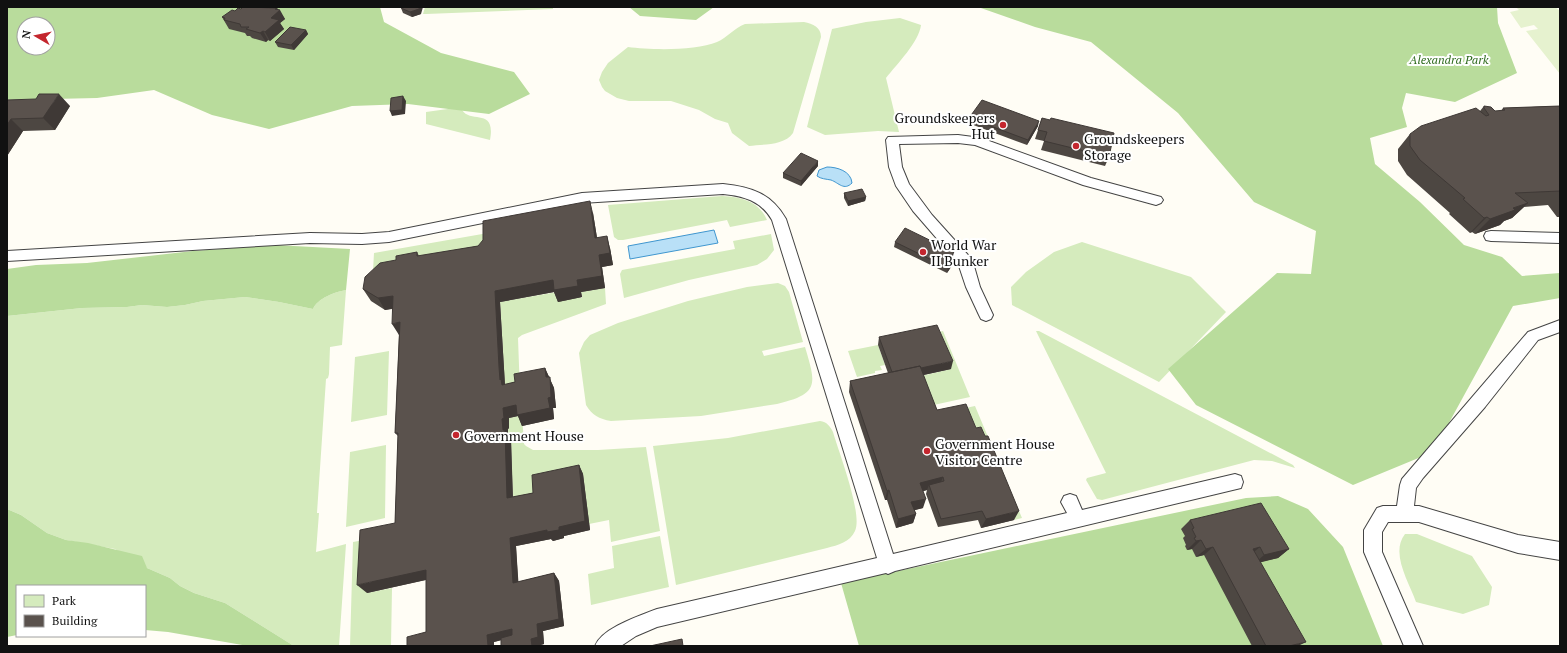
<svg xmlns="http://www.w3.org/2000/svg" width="1567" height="653" viewBox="0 0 1567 653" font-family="'PT Serif',serif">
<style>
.green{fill:#d5ebbd}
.forest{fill:#b9dc9c;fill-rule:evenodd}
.pitch{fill:#e6f2cf}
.water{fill:#b9e0f7;stroke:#3f96cf}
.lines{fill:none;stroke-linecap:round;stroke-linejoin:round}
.service-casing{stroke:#444;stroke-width:2}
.service{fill:#fff;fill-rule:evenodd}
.wall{fill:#4d4742}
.shaded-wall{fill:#3f3936}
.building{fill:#5a524d;stroke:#3f3936}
.poi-dot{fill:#c4262e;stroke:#fff;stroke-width:1.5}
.labels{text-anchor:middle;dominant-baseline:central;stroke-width:4;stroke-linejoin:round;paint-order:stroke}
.far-park-label{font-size:12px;font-style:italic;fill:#2f6b1f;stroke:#fff}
.poi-label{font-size:14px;fill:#111;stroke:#fff;text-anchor:start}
</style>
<rect width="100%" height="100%" fill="#fffdf5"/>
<path class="green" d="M425,7H553V9L426,14H423Z
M900,18L921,25C919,42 897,64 886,78L899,132L878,131L825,135L807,127L832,29L866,22Z
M804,22C813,24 821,27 821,37L793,133C784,146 763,144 749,146L732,133L728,123L715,119L699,110L671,101H629L617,98L605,91L602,87L599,80L602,72L608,63L628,47C650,50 696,51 717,42C727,38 734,28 745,24Z
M462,107V110C471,124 496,107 490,140L426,124V112Z
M722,196C741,197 759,201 767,220L730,227L727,220L623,240H618L614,237L608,205Z
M488,233L489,252L372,289L374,253Z
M771,234L774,250L767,259L757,265L689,280L624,298L620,274L622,270L735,249L733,241Z
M1082,242L1191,277L1226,312L1159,382L1012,305L1011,287L1026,272L1054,252Z
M778,283L785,286L789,292L803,342L762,351L764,356L805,347C816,384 820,394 777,404L701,416L611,421C599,419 592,415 586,405L579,353L584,342L590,335L618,323L688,301L747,287Z
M605,288L606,304L522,335L518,338L520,393L505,390L500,302L557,292L582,298L581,292Z
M346,290L342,345L330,347L329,374L328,378L326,379L317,513H319L316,552L346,544L339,646H294L225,603L194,593L180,586L170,578L147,568L115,549L66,540L47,533L21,515L7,509V316L82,308L127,307L142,305L167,307L185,305L203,301L245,297L279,302L313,309C318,298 335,292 346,290Z
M943,331L970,397L929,406L917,377L951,369L935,333Z
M1036,331H1039L1293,465L1295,468L1272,461L1254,460L1102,500L1097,499L1086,480L1087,478L1106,473Z
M878,345L885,365L880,366L882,370L875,371V373L857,377L848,351Z
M389,351L387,415L351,422L355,357Z
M975,406L1022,518L1014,520L984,446L932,415Z
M522,415L524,444L526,446L533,450H598L646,447L660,531L611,542L609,520L589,524L583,474L538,502L513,508L511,441H509L508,429L509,428V418Z
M820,421C827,422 830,426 833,432C839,453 863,514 855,531C850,542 838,545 827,548L676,585L653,446L728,438Z
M386,445L385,518L346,527L350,452Z
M1405,534H1417L1472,556L1492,587L1489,605L1463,614L1416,602C1409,582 1390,553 1405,534Z
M660,536L669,587L591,605L588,574L614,568L612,546Z
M369,539L367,593L392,588L391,646H350L353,542Z"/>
<path class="forest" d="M7,7H380L384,22L441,53L514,72L530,94L489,114L408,104L352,106L269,129L212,115L154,90L97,98L7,100ZM24,24H48V48H24Z
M629,7H714L696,20L640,16Z
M978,7H1497L1498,23L1517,73L1455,102L1406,93L1402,108L1407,127L1370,138L1375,164L1420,202L1464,245L1502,257L1522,276L1560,273V298L1513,306L1433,452L1353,485L1196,405L1168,369L1277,273L1311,274L1316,231L1254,202L1178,113L1091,42L1035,27Z
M275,245L350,249L346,290C335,292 318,298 313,309L279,302L245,297L203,301L185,305L167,307L142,305L127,307L82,308L7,316V269L36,265L87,263L193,251Z
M1278,496L1308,509L1343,547L1383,646H859L841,583L1246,498Z
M7,509L21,515L47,533L66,540L88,543L142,556L147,568L170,578L180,586L194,593L225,603L294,646H248L168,632L145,630V586H17V635L7,637Z"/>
<path class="pitch" d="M1516,7H1555L1560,11V74L1526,31L1538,29L1534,25L1521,28L1510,12L1519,10Z"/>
<path class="water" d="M827,167C837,167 851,171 852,183C844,191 839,183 831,180C826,179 821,179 817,176L819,170Z
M714,230L718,243L630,259L628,246Z"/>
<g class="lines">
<g class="service-casing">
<path id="service" d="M958,135L981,138L1091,178L1161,197L1163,200L1161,203L1156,205L1083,185L975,145L958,143L899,144L902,167L909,184L932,215L968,255L974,266L980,287L993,315L991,319L986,321L981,319L979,315L966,287L958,263L913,211L896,186L889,167L886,140L888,137Z
M723,184C751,187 771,193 786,219L893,554L1067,513L1061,502L1064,496L1070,494L1076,496L1082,510L1235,474L1241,476L1243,482L1241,488L895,571L888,574L886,573L657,627L636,636L621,646H595C602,628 639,616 657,609L877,558L772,220C761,201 744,196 723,194L582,203L389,242L362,244L310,243L7,261V251L310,233L362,234L389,232L582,193Z
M1491,231L1560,233V243L1491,241L1486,240L1484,236L1486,232Z
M1560,320V332L1538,340L1485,407L1423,478L1416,488L1414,506H1419L1518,535L1560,542V560L1518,553L1419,522H1388L1382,532V552L1423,646H1404L1364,552V530L1377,508L1383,506H1397L1400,485L1402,479L1528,332Z"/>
</g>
<use href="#service" class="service"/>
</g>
<path class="wall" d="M277,8L285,19L280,23L284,29L270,41L268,40L266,42L252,38L250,36H247L245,33L229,29L222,17L241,9Z
M401,8L421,14L412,17L403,13Z
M306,30L308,34L294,50L278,47L275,42Z
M7,100L70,106L55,130L23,131L7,156Z
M1484,106L1495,111H1501L1503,108L1560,106V217H1557L1548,205L1524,207L1512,218L1504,221L1500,225L1475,234L1472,232L1470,233L1449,214L1450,213L1407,175L1398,161V149L1410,134L1480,111Z
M969,118L1038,126L1027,145L968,123Z
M1042,118L1109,157L1105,166L1041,150L1044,141L1035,139Z
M818,166L801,186L783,178V173Z
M844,193L866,197L865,201L848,206L844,198Z
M593,213L597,238L610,248L613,265L602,267L605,288L581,292L582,297L558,302L554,292L500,302L505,385L515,382L545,368L554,388L556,408H553L554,419L522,426L518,416L509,418V428L508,429V436L511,440L513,497L533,493L579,465L583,474L590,530L564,536V538L553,541L551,539L516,546L518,582L554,573L559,581L564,626L543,631L544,644L537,646L501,640L494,642V646H407L426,632V580L367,593L395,523L398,436L395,433L399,335L392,309L385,310L371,301L363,289L396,260L417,252L419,256L478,246Z
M895,242L953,256L952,258L954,259L953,264L947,273L894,247Z
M879,337L951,369L923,375L937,410L1014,520L981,528L978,520L938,527L926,494L927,490L923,491V508L914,510L916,514L913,523L896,528L887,500H885L849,392L850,381L888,373L878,345Z
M1190,520L1289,549L1278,558L1260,562L1298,646H1252L1204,555L1196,557L1192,549L1187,550L1185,546L1186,545L1183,538L1185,536L1181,529Z"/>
<path class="shaded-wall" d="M420,7H423L421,14L412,17L410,12Z
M277,8L279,11L280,10L285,19L280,23L284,29L270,41L265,32L275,9Z
M306,30L308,34L294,50L291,45Z
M263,31L268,40L266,42L260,33Z
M59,94L70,106L55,130L43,118Z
M403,96L406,101L405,114L392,116L390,111Z
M11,119L23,131L7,156V125Z
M1039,121L1038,126L1027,145L1028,140Z
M818,161V166L801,186V181Z
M866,197L865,201L848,206V201Z
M590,201L593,213L599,250L595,238Z
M1528,203L1512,218L1504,221L1500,225L1475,234L1490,219L1513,208Z
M1487,217L1472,232L1470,233L1484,218Z
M607,236L610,248L613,265L602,267L605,288L581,292L582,297L558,302L554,292L500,302L505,386L507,396L500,380L495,291L553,280H577L599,255Z
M954,252L953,256L949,261L950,257Z
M954,259L953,264L947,273L948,268Z
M393,296L400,307L385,310L378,298Z
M400,322L407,334L399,335L392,324Z
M953,361L951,369L892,382L893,374Z
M545,368L554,388L556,408H553L554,419L522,426L518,416L509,418V428L508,429V436L511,440L513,508L507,498L502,419L503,408L546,377Z
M579,465L583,474L590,530L564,536V538L553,541L551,539L516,546L519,591L513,583L510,538L559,527Z
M943,477L939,487L929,485L927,490L917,493L920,483Z
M889,490L887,500H885L887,491Z
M926,499L923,508L908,512L911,502Z
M1019,511L1014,520L981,528L986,519Z
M916,514L913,523L896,528L898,519Z
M1201,540L1192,549L1187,550L1196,541Z
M1213,547L1204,555L1196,557L1206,549Z
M1260,547L1249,556L1253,549Z
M1289,549L1278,558L1254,564L1264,555Z
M426,570L434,578L367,593L357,585Z
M554,573L559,581L564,626L543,631L544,644L537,646H532L531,639Z
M512,629L518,636L494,642V646H488L487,635Z
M1306,642L1298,646H1289Z"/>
<path class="building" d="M243,7L277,8L275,9L280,10L271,18L279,20L265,32L263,31L260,33L246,29L249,27H241L240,24L224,20L225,18L222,17L232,10L235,11L238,8L241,9Z
M401,7H420L419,9L410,12L401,8Z
M290,27L306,30L291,45L275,42Z
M39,94H59L43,118L11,119L7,125V100L36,99Z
M403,96L402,110L390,111L391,98Z
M982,100L1039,121L1028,140L969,118Z
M1484,106L1491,107L1495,111L1505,110L1503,108L1560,106V191L1515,193L1528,203L1513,208L1515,210L1490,219L1487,217L1484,218L1463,199L1465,198L1420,160L1410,146V134L1421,126L1476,108L1486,116L1489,115L1484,108Z
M1042,118L1050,120L1051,118L1114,133L1109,157L1044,141L1047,132L1038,130Z
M801,153L818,161L801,181L783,173Z
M862,189L866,197L848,201L844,193Z
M590,201L595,238L607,236L610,253L599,255L602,276L577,280L578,286L554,290L553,280L495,291L499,367L500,380L501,379L502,385L515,382L514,374L545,368L546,377H550L551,397L548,398L550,408L517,415L516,405L503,408L504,418L502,419L503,430H505L507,498L533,493L532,475L579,465L585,521L559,527V530L547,532V530L510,538L513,583L554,573L559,619L537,624L538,637L531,639L532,646H501V638L512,635V629L487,635L488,646H407V637L426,632V570L357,585L360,530L395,523L398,433H395L400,322L392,324L393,296L378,298L363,289L365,277L380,263L396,260V256L417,252V256L478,246L483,240V221Z
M905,228L954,252L950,257L954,259L948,268L895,242Z
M937,325L953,361L921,368L920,366L892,372L879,337Z
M920,366L937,410L966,404L976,428L981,427L985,436H988L1019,511L986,519L982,511L941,519L929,485L944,481L943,477L920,483L926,499L911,502L916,514L898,519L889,490L887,491L850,381Z
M1261,503L1289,549L1264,555L1260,547L1253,549L1306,642L1289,646H1266L1213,547L1206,549L1201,540L1196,541L1194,538L1196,537L1192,529L1194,528L1190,520Z
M682,639L683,646H650Z"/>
<g class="poi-dot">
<circle cx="1003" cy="125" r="4"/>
<circle cx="1076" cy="146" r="4"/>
<circle cx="923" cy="252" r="4"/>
<circle cx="456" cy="435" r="4"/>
<circle cx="927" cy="451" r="4"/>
</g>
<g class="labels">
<g class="far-park-label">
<text x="1449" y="59">Alexandra Park</text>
</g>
<g class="poi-label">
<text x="995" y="117" text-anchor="end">Groundskeepers<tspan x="995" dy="16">Hut</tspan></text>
<text x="1084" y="138">Groundskeepers<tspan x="1084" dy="16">Storage</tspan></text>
<text x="931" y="244">World War<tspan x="931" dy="16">II Bunker</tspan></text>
<text x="464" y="435">Government House</text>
<text x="935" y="443">Government House<tspan x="935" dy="16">Visitor Centre</tspan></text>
</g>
</g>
<rect width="1567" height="653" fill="none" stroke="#111111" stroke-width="16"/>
<rect x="16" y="585" width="130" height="52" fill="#ffffff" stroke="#a0a0a0"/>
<rect x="24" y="595" width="20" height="12" fill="#d5ebbd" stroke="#a0a0a0"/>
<text x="52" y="605" font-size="12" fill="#111111">Park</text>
<rect x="24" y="615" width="20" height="12" fill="#5a524d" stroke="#a0a0a0"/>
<text x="52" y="625" font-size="12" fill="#111111">Building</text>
<g transform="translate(36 36) rotate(279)"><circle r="19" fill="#ffffff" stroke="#a0a0a0"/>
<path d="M0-3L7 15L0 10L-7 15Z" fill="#c4262e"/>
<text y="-6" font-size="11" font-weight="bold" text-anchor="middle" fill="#111111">N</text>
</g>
</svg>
